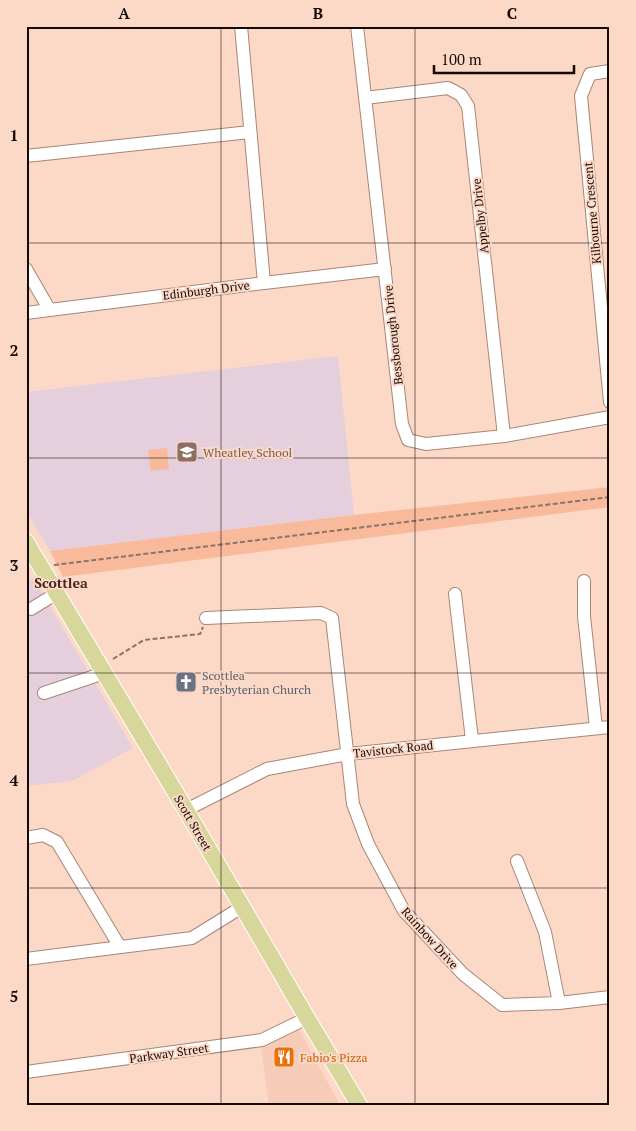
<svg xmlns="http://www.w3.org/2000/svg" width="636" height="1131" viewBox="0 0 636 1131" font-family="'PT Serif',serif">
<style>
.built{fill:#f6cbb7}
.education{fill:#e5cfdd}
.green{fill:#f9ba9c}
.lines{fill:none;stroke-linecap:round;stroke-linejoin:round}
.minor-casing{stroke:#a78677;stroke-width:14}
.major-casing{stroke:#fff;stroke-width:18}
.path{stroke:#8b7368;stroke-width:2;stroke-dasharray:5 2.5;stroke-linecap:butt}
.minor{stroke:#fff;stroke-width:12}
.major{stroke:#d8d79b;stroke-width:16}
.grid{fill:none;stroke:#160a05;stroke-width:1;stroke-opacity:0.55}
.labels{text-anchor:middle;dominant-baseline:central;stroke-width:4;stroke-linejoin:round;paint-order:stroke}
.street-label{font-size:12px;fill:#160a05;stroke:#fcd8c7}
.education-label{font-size:12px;fill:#785e54;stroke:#fcd8c7;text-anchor:start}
.worship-label{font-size:12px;fill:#5b616d;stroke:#fcd8c7;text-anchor:start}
.food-label{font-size:12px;fill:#c56008;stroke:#fcd8c7;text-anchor:start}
.neighbourhood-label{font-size:14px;font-weight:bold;fill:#44291c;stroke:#fcd8c7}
.neatline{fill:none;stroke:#160a05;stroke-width:2}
.grid-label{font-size:16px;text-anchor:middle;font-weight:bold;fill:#160a05}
</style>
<rect width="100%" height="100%" fill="#fcd8c7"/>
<path class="built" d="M297,1026L340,1105H269L261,1047Z"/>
<path class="education" d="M338,356L354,515L50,551L26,511V392Z
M34,579L133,748L72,781L26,786V580Z"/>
<path class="green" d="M167,448L169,469L151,471L148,450Z
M610,487V507L63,577L50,551L354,515Z"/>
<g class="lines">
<g class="minor-casing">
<path id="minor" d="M241,26L264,283
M357,26L402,424L408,440L426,444L504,436L610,417
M610,71L590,74L581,96L610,402
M365,98L448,88L461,95L468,106L504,436
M26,156L250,132
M26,269L49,309
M26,313L264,283L385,269
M584,581V616L596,728
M455,594L472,740
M31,609L57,593
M206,618L321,613L332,618L353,804L368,844L404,911L463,974L502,1005L559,1003L610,997
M44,693L104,673
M186,810L267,769L348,754L610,727
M26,838L43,835L57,842L120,947
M517,861L545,932L559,1003
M26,959L192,938L242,907
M26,1072L262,1040L307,1018"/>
</g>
<g class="major-casing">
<path id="major" d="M26,542L186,810L307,1018L359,1105"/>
</g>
<path class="path" d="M54,565L610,497
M113,659L144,640L200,634L203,627"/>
<use href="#minor" class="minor"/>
<use href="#major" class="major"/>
</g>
<path class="grid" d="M221,26V1105M415,26V1105M26,243H610M26,458H610M26,673H610M26,888H610"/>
<defs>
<g id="school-square" transform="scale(1.125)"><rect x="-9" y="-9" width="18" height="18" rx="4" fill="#8d6e63" stroke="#fcd8c7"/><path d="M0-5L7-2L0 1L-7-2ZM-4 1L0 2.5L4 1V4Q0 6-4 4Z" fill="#fff"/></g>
<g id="church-square" transform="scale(1.125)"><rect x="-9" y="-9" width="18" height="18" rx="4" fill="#6b7280" stroke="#fcd8c7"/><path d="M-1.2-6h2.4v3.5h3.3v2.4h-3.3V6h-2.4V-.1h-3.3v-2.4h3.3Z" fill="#fff"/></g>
<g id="restaurant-square" transform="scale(1.125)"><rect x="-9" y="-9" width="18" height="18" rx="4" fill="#e8710a" stroke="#fcd8c7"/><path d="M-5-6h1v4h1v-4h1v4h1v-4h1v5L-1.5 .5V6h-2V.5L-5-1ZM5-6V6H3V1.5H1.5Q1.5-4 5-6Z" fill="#fff"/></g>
</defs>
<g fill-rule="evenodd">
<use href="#school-square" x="187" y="452"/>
<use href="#church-square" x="186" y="682"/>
<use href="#restaurant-square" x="284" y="1057"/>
</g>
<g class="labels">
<g class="street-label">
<text transform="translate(592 213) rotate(-95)">Kilbourne Crescent</text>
<text transform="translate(480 216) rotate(-96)">Appelby Drive</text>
<text transform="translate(206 290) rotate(-7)">Edinburgh Drive</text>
<text transform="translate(393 335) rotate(-96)">Bessborough Drive</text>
<text transform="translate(393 749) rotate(-6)">Tavistock Road</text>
<text transform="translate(193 823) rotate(60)">Scott Street</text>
<text transform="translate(430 938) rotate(48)">Rainbow Drive</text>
<text transform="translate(169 1053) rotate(-8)">Parkway Street</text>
</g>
<g class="education-label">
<text x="203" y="452">Wheatley School</text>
</g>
<g class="worship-label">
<text x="202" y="675">Scottlea<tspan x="202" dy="14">Presbyterian Church</tspan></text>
</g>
<g class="food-label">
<text x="300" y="1057">Fabio's Pizza</text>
</g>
<g class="neighbourhood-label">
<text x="61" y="582">Scottlea</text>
</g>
</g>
<rect width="636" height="1131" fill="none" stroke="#fcd8c7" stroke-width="55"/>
<path d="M434 65v8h140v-8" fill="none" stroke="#160a05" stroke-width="2.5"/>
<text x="441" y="65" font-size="15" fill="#160a05" stroke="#fcd8c7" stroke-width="4" paint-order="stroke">100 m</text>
<rect x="28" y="28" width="580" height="1076" class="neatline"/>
<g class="grid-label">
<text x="124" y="19">A</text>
<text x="318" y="19">B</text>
<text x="512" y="19">C</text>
<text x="14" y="141">1</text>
<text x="14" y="356">2</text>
<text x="14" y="571">3</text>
<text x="14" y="786">4</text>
<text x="14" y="1002">5</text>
</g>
</svg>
